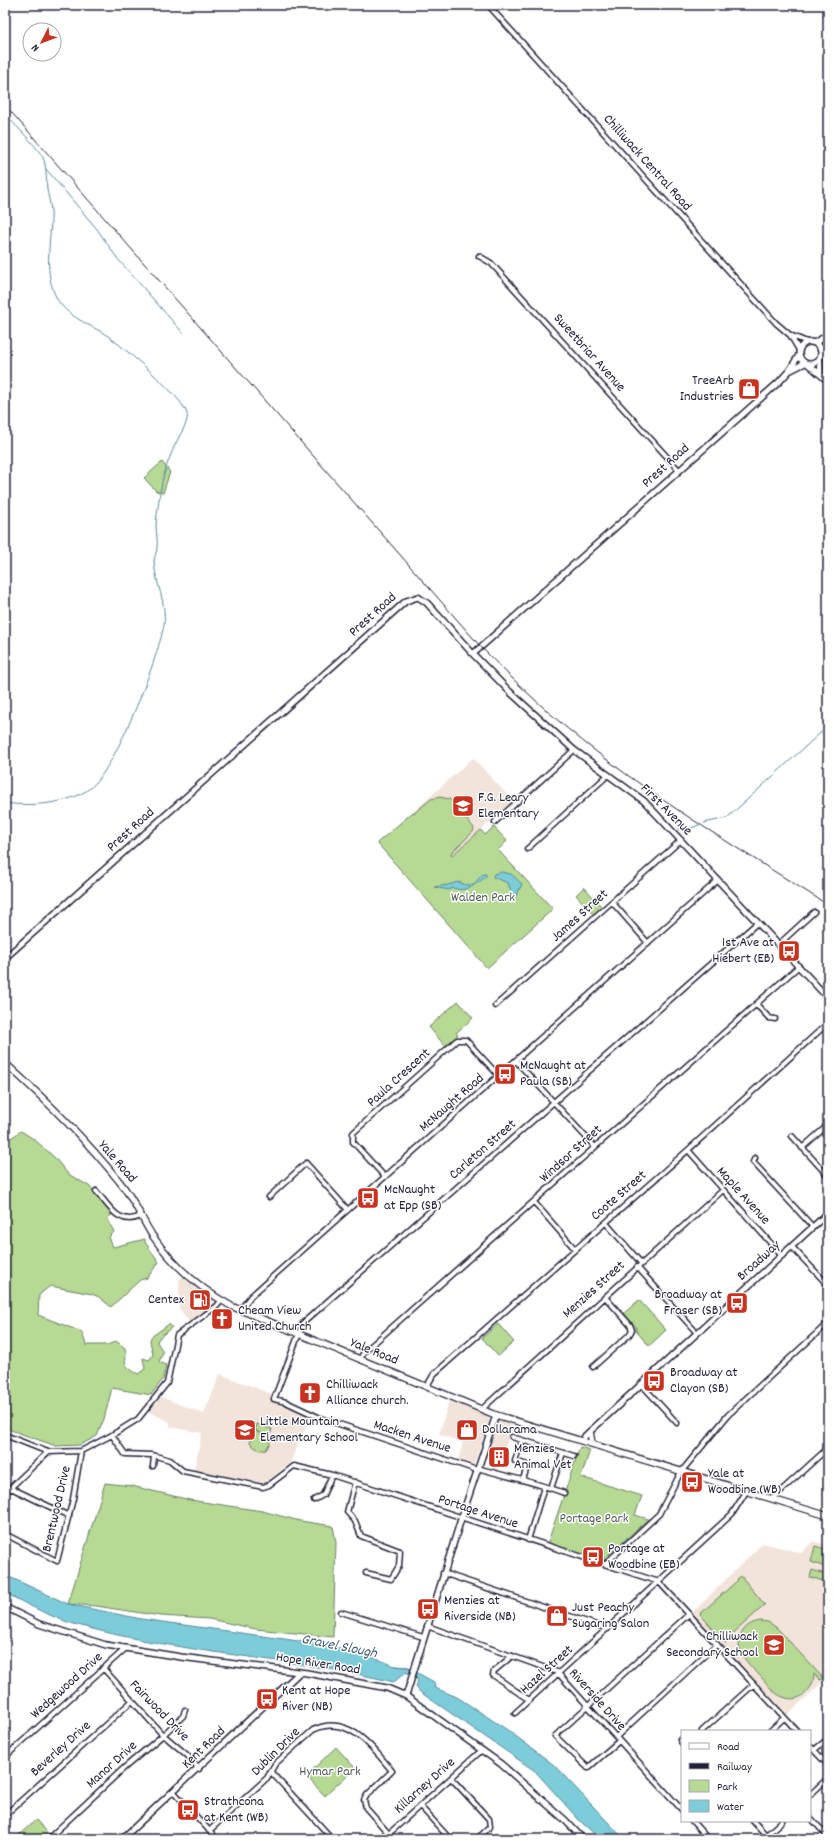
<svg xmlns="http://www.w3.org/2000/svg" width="833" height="1844" viewBox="0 0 833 1844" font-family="Dekko,sans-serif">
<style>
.built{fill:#f2e4db}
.green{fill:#b6d993;stroke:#6c7e67}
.water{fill:#7dccda;stroke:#59889a}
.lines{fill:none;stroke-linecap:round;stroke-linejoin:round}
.stream{stroke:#59889a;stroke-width:1}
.minor-casing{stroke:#22223b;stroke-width:7}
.tertiary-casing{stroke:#22223b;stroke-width:8}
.secondary-casing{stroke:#22223b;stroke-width:8}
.minor{stroke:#fff;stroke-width:4}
.tertiary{stroke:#fff;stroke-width:5}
.secondary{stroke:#fff;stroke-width:5.5}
.rail{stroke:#22223b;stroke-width:1}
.labels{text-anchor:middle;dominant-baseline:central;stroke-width:3;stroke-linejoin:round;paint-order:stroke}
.street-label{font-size:14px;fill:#22223b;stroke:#fff}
.poi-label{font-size:14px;fill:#22223b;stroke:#fff;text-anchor:start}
.park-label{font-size:14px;fill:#4e5955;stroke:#fff}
.water-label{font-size:15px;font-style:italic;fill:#425e73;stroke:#fff}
</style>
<rect width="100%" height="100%" fill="#fff"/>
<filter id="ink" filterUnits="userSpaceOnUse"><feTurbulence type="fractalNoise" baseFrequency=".025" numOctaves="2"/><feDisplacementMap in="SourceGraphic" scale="8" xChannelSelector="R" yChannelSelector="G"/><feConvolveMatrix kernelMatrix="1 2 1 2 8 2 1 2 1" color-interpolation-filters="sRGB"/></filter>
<g filter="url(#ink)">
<path class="built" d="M473,758L513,801L453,855L413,812Z
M184,1275L215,1300L213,1306L189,1322L179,1308V1280Z
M220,1374L315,1411L311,1414L290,1463L265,1483L194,1470L202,1433L170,1427V1422L149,1412L161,1397L204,1414Z
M449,1401L488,1416L489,1422L474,1464L458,1460L463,1443L439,1434Z
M500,1420L513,1424L501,1461H495L485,1457L497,1422Z
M813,1541L828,1546V1677L786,1716L692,1613L763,1543L801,1553Z"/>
<path class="green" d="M162,462L170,472L163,493L156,491L144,478Z
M440,797L449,799L464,810L463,815L474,828L473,832L451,853L452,855L481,830L485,835L494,827L507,841L498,850L553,909L487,968L377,843L413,812L414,813L431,799Z
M584,887L602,907L594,915L576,895Z
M458,1001L473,1018L456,1033L458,1035L445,1046L429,1027Z
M21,1131L35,1140L54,1157L68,1174L89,1186L102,1200L112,1215L109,1216L108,1220L114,1232L109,1237L113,1247L145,1239V1242L159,1262L147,1278L140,1280L111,1307L99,1297L92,1294L50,1286L39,1295L38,1315L82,1332L86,1345H108L116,1341L125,1348C129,1362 118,1363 138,1374L145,1369L143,1358L149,1360L153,1355L150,1341L151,1337L169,1324L172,1327L159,1338L157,1342L163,1352L159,1362L166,1365L163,1379L151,1395L112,1388L104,1419L97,1436L80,1445L56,1446L5,1428V1142Z
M639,1300L666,1330L649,1346L636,1331V1327L624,1313Z
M498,1324L514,1342L498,1356L482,1338Z
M257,1424L272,1429L269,1439L270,1443L266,1450C260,1451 253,1448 250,1442L253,1430L263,1434L255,1430Z
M580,1447L590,1450L581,1477L642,1496L635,1515L648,1519L602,1561L547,1545Z
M105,1483L132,1486L190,1500L262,1511L300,1521L333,1526L336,1543L333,1637L256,1629L209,1619L161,1616L96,1606L68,1604Z
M815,1546L828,1550V1568L811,1562Z
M812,1570L825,1574L823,1581L810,1577Z
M741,1576L765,1605L728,1638L729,1640L725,1643L700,1614L738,1580L737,1579Z
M761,1621L768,1622L777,1628L823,1678L820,1680L814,1674C814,1690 799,1704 783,1697C774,1694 768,1685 762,1678C751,1666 730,1650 743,1631C747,1625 753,1622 761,1621Z
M336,1747L355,1768L325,1796L306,1776Z
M36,1820L48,1833L41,1839H14Z"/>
<path class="water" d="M501,872L511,874L522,884L516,896L513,897L508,883L493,877L494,874Z
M483,874H486V877C475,884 467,893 453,888L449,890L434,887L448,885L458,882L466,885L474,884Z
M5,1575L68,1604L141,1619L327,1645L375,1658L395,1666L407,1667L434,1682L435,1688L457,1697L509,1731L554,1765L624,1839H600L579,1820L535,1771L420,1692L416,1687L418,1680L406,1672L394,1682C289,1657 179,1654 74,1624C50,1617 27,1604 5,1593Z"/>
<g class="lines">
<path class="stream" d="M5,114C13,123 41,150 44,160C47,169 46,180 47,190C49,200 52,209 51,220C50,245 44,273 56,297C65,316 91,325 108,336C124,348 179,394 186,411C190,418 184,428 180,435C169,456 162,476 159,500C158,509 156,518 156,526C156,533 158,541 157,548C157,552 154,556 154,561C155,582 167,603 164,625C158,658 115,771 89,789C69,804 29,807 5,803
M46,169L97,229L117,258L183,333
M704,823L727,818L828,726
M679,829L691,828L699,825
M394,1666L409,1667L412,1670"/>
<g class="minor-casing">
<path id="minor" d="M488,5L776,323L790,335L807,342
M479,256L491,263L679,470
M790,335L799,350
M495,822L574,750
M527,849L608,775
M612,902L648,943
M778,945L814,912
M756,1004L769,1018L775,1019
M495,1006L680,841
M516,1061L595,1147
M792,1136L828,1176
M802,1148L828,1125
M688,1150L782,1256
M755,1158L753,1162L813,1227
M385,1177L353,1142V1133L457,1040H466L499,1076
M96,1191C109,1205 118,1227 141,1216
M269,1197L306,1163L348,1210
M534,1202L575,1249
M606,1223L641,1263
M792,1247L828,1285
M637,1267L697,1333
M240,1310L251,1296L717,881
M360,1359L364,1352L798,967
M593,1367L629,1335L632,1330L630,1325L605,1297
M641,1384L677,1423
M427,1386L434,1374L688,1150L828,1023
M482,1409L723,1190
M5,1435L48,1452L81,1451L112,1435L138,1419L167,1383L177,1335L217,1306L221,1301
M112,1435L125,1454L152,1455L170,1460L183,1471L263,1487L269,1485L294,1466L332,1475L659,1582L797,1731
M512,1437L574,1456
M522,1440L515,1461L528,1465L523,1479
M153,1466L154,1456
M478,1468C507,1477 536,1482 564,1493
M477,1470L318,1417L286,1402L274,1399L303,1323L757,923
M355,1482L347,1512L355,1521L361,1536L400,1551L399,1566L391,1579L366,1573
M11,1488L69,1516
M551,1488L563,1453
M5,1493L48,1452
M772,1499L828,1448
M314,1500L323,1495L332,1475
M5,1534L57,1561L73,1499L81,1451
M528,1540L544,1487
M605,1564L659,1514L681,1472L728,1415L828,1323
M443,1573L608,1629
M341,1612L423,1637
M427,1626L557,1672L682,1810
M512,1656L494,1671L493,1675L529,1700
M103,1668L161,1733L187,1755L199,1769
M588,1706L689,1614
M588,1706L555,1736L588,1768L619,1741
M515,1713L732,1514L746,1492
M702,1731L754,1684
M770,1731L784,1718
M616,1737L717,1644
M680,1740L682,1743
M810,1746L828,1765
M814,1750L828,1739
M5,1757L125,1649
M270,1771L328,1834L322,1839
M451,1778L489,1819L490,1827L477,1839
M174,1792L217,1839
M810,1795L828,1778
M420,1806L450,1839
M5,1815L132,1701
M810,1817L828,1837
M692,1821L708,1839
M753,1821L766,1835
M209,1831L267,1778L275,1764L313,1730C348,1713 372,1747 392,1771L367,1795L364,1800L366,1808L389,1834
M54,1839L51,1836L124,1768L163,1735L183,1716L185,1710
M383,1839L482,1750
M762,1839L782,1821"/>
</g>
<g class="tertiary-casing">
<path id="tertiary" d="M799 353a11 11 0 1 1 22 0a11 11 0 1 1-22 0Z
M814,343L828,335
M821,351L828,341
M820,358L821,374
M808,364L828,381
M789,371L805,363
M473,654L779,382L789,371L799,355
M5,958L406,601L418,597L427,603L473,654L510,692L574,750L644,801L828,998
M583,1441L585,1436L828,1213
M5,1607L39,1624L106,1645L181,1657L307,1673L387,1688L406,1696L501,1764L565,1820L583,1839
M406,1696L461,1519L496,1415
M122,1839L300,1672"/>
</g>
<g class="secondary-casing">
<path id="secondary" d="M5,1063C44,1098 86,1140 119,1181C133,1197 141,1218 152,1235C172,1264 201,1289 231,1306L493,1414L828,1516
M590,1432L592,1443"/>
</g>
<use href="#minor" class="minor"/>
<use href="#tertiary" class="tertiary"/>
<use href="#secondary" class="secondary"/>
<path class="rail" d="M5,105L481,647C518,685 556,721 598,753C670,809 751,856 828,905"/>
</g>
</g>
<defs>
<g id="shop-square" transform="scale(1.15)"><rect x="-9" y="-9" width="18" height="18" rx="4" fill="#c8321e" stroke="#fff"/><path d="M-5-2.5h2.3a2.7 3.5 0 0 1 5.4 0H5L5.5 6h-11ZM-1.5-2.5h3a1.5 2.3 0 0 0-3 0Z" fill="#fff"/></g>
<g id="school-square" transform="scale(1.15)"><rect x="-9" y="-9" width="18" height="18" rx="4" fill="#c8321e" stroke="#fff"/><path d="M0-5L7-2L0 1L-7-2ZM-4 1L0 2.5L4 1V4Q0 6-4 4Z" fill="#fff"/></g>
<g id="bus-square" transform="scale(1.15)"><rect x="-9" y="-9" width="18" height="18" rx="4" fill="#c8321e" stroke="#fff"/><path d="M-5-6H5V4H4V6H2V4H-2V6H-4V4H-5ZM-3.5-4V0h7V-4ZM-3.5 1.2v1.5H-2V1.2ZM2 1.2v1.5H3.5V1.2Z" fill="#fff"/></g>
<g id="fuel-square" transform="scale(1.15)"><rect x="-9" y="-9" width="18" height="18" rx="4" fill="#c8321e" stroke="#fff"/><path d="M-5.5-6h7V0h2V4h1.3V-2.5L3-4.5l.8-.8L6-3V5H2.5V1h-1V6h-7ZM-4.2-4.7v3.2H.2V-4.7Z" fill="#fff"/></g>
<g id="church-square" transform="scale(1.15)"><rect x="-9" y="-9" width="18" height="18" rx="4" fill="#c8321e" stroke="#fff"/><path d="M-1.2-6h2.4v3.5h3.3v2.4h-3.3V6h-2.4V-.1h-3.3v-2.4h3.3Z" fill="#fff"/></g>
<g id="building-square" transform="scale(1.15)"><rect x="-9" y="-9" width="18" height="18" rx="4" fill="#c8321e" stroke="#fff"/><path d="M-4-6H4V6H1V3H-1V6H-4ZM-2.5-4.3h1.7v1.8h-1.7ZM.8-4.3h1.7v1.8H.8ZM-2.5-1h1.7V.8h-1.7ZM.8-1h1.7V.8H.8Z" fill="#fff"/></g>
</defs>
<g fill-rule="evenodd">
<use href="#shop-square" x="749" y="389"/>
<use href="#school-square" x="463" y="806"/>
<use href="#bus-square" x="789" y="951"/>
<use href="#bus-square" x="505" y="1074"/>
<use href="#bus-square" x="368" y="1198"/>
<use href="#fuel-square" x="200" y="1300"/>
<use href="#bus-square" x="737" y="1303"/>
<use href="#church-square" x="222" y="1319"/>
<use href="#bus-square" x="654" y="1381"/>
<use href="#church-square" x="310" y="1393"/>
<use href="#school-square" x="245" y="1430"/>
<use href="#shop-square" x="467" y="1430"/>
<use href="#building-square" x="499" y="1457"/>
<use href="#bus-square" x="692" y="1482"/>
<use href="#bus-square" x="593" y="1557"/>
<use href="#bus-square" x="428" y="1609"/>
<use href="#shop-square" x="557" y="1616"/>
<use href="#school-square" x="774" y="1645"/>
<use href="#bus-square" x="267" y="1699"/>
<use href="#bus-square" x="188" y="1810"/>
</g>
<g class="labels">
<g class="street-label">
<text transform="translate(647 163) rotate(48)">Chilliwack Central Road</text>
<text transform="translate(589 353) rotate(48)">Sweetbriar Avenue</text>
<text transform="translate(666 466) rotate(-42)">Prest Road</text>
<text transform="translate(373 615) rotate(-42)">Prest Road</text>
<text transform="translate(666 810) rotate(45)">First Avenue</text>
<text transform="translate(131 830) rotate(-42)">Prest Road</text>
<text transform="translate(580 916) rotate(-42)">James Street</text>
<text transform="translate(399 1078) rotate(-42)">Paula Crescent</text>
<text transform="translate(452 1103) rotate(-41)">McNaught Road</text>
<text transform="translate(483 1150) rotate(-41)">Carleton Street</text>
<text transform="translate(571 1154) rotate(-42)">Windsor Street</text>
<text transform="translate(117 1162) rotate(49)">Yale Road</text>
<text transform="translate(619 1196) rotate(-41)">Coote Street</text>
<text transform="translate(743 1196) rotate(48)">Maple Avenue</text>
<text transform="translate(759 1261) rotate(-42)">Broadway</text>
<text transform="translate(594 1290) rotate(-42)">Menzies Street</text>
<text transform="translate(374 1352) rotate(22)">Yale Road</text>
<text transform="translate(412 1437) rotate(18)">Macken Avenue</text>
<text transform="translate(57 1509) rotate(-77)">Brentwood Drive</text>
<text transform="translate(478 1512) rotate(18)">Portage Avenue</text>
<text transform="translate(318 1664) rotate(9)">Hope River Road</text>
<text transform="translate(547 1670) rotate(-42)">Hazel Street</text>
<text transform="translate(67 1686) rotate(-42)">Wedgewood Drive</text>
<text transform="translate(597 1700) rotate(48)">Riverside Drive</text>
<text transform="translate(159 1711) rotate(46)">Fairwood Drive</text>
<text transform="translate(204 1748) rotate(-44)">Kent Road</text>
<text transform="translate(61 1749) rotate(-42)">Beverley Drive</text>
<text transform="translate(276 1752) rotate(-45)">Dublin Drive</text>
<text transform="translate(112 1765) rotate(-42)">Manor Drive</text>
<text transform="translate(425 1786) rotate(-42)">Killarney Drive</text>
</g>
<g class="poi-label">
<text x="734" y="381" text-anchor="end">TreeArb<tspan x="734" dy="16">Industries</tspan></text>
<text x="478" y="798">F.G. Leary<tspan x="478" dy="16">Elementary</tspan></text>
<text x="774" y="943" text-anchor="end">1st Ave at<tspan x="774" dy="16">Hiebert (EB)</tspan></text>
<text x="520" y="1066">McNaught at<tspan x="520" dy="16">Paula (SB)</tspan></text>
<text x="384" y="1190">McNaught<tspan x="384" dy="16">at Epp (SB)</tspan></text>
<text x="722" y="1295" text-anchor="end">Broadway at<tspan x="722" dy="16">Fraser (SB)</tspan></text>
<text x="184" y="1300" text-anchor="end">Centex</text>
<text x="238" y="1311">Cheam View<tspan x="238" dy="16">United Church</tspan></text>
<text x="670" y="1373">Broadway at<tspan x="670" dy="16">Clayon (SB)</tspan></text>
<text x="326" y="1385">Chilliwack<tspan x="326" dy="16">Alliance church.</tspan></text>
<text x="260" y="1422">Little Mountain<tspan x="260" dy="16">Elementary School</tspan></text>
<text x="482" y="1430">Dollarama</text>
<text x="514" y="1449">Menzies<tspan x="514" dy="16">Animal Vet</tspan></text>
<text x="708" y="1474">Yale at<tspan x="708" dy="16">Woodbine (WB)</tspan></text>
<text x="608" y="1549">Portage at<tspan x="608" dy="16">Woodbine (EB)</tspan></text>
<text x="444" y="1601">Menzies at<tspan x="444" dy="16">Riverside (NB)</tspan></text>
<text x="572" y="1608">Just Peachy<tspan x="572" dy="16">Sugaring Salon</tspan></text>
<text x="758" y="1637" text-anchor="end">Chilliwack<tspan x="758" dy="16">Secondary School</tspan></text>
<text x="282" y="1691">Kent at Hope<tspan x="282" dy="16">River (NB)</tspan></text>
<text x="204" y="1802">Strathcona<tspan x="204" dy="16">at Kent (WB)</tspan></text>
</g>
<g class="park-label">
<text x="483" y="898">Walden Park</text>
<text x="594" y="1519">Portage Park</text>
<text x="330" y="1772">Hymar Park</text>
</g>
<g class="water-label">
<text transform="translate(339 1647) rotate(11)">Gravel Slough</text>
</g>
</g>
<rect width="833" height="1844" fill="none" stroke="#fff" stroke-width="20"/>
<rect x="10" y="10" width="813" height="1824" fill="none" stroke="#22223b" stroke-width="1.5" filter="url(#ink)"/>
<rect x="681" y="1730" width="130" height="92" fill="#ffffff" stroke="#a7a7b1"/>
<rect x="689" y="1743" width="20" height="6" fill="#ffffff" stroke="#a7a7b1"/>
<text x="717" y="1750" font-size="12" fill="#22223b">Road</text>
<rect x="689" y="1763" width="20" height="6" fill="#22223b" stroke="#a7a7b1"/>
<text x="717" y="1770" font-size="12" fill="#22223b">Railway</text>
<rect x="689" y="1780" width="20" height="12" fill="#b6d993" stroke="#a7a7b1"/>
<text x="717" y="1790" font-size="12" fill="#22223b">Park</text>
<rect x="689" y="1800" width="20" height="12" fill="#7dccda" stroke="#a7a7b1"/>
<text x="717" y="1810" font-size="12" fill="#22223b">Water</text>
<g transform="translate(42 42) rotate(228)"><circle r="19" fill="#ffffff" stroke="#a7a7b1"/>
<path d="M0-3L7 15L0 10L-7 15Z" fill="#c8321e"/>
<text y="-6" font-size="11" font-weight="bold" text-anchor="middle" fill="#22223b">N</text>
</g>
</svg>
